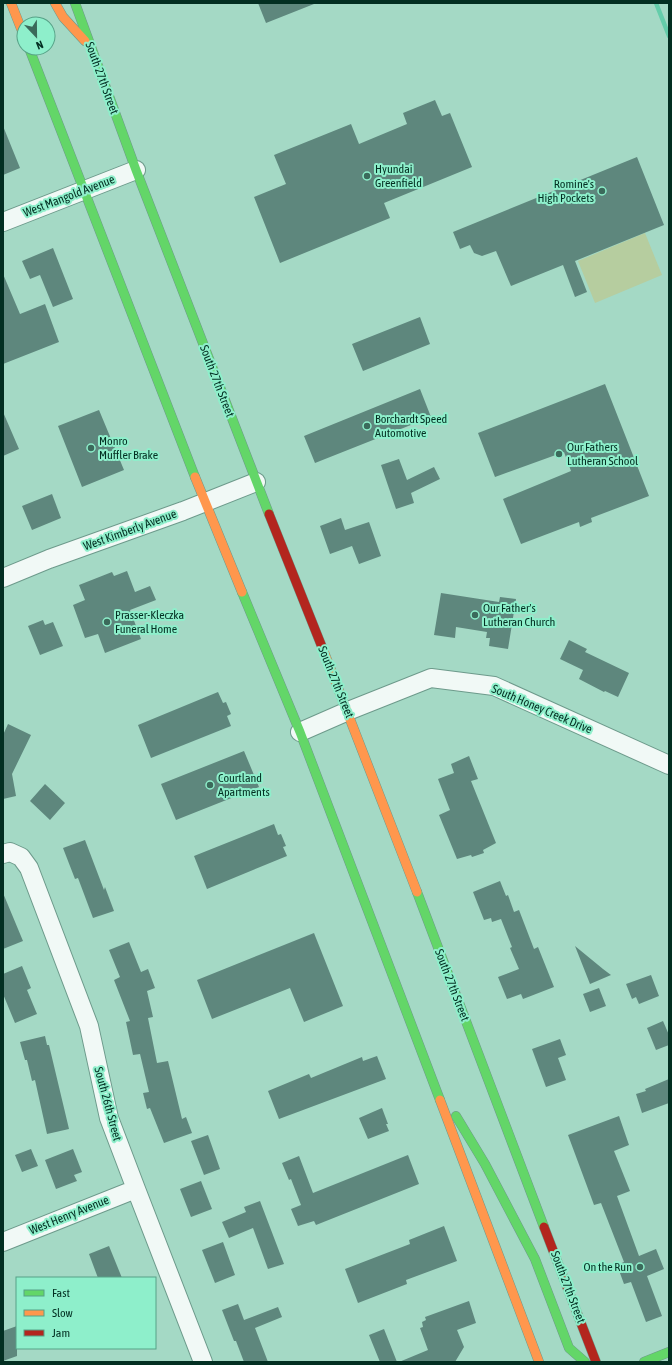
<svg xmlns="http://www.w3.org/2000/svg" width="672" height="1365" viewBox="0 0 672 1365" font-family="'Asap Condensed',sans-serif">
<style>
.green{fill:#b6cd9f}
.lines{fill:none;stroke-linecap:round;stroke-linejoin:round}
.stream{stroke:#64cdaa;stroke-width:4.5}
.building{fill:#5e877d}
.street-casing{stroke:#6d9a8b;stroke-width:20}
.fast-casing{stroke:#6d9a8b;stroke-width:10}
.slow-casing{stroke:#6d9a8b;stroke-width:10}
.jam-casing{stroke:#6d9a8b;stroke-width:10}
.street{stroke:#f1f9f6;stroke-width:18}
.fast{stroke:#63d668;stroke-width:9}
.slow{stroke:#ff974d;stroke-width:9}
.jam{stroke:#b3261e;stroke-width:9}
.poi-dot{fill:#3b6a5b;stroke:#8eefcb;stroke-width:1.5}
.labels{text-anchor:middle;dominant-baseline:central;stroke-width:4;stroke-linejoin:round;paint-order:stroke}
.street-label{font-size:12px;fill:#032f22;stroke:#8eefcb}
.poi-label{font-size:12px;fill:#032f22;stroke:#8eefcb;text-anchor:start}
</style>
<rect width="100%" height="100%" fill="#a4d9c5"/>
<path class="green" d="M645,233L662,275L595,303L578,261Z"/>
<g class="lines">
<path class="stream" d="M656,3L669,36"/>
</g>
<path class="building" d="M258,3H314V4L266,23Z
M435,100L442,116L450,113L472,167L384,203L390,218L280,263L254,197L286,184L274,155L351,124L359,144L407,124L403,113Z
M3,126L20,168L3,175Z
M637,157L664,225L575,261L587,292L575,297L563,265L511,286L496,251L482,256L474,253L470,245L460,249L453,232Z
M53,248L73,299L53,307L40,275L30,279L22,261Z
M3,274L20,314L45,304L59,342L3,364Z
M420,317L430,344L363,371L352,344Z
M605,384L649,496L591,518L592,522L580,527L579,522L521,544L503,499L571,471L564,452L495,477L478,433Z
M420,389L431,417L315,463L304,436Z
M99,410L124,470L82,487L58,426Z
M3,412L19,449L3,456Z
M399,459L407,480L434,467L440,479L411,493L414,503L396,509L381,465Z
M52,494L61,518L32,530L22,506Z
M341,518L345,530L369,522L381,556L359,564L352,546L330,554L320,526Z
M127,571L135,592L150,586L156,600L130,610L141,639L105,653L98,634L85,638L73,605L85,600L79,585L112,572L114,576Z
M441,593L499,602L500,597L516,599L508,649L489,646L490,638H486L487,632L456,627L455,638L434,635Z
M43,620L45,625L53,622L63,646L40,655L28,626Z
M569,640L587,649L585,652L629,673L618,697L605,691L604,692L579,679L583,670L560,659Z
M218,692L223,703L226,702L231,714L227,716L231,726L151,758L138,725Z
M8,724L31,735L12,774L16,796L3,799V735Z
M244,751L259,787L176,820L161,784Z
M469,756L478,779L471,781L496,843L483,850L484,853L472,857L471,855L457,859L439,815L450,810L438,779L454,773L451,764Z
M45,784L65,803L50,820L30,801Z
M274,824L278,835L281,834L286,846L283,847L287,856L207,889L194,856Z
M85,840L104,890L105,887L114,911L93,918L78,878L75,879L63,848Z
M500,881L506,896L508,895L514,912L519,910L534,949L538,947L554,987L523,999L521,994L507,999L498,977L519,969L510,948L512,947L501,919L492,922L491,918L484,920L473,892Z
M3,893L23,941L3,949Z
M314,933L343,1006L304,1022L290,988L212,1019L197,980Z
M129,942L141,972L148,969L155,988L147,991L153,1017L148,1018L157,1063L168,1061L182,1119L186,1117L192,1133L164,1143L150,1108L147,1109L143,1093L149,1092L140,1054L133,1055L126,1022L130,1021L114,980L120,977L109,950Z
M575,946L603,969L611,975L590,984Z
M22,966L31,988L27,990L37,1014L15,1023L3,994V974Z
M651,975L659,996L639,1004L636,997L632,999L626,984Z
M599,988L606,1006L590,1012L583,994Z
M663,1021L669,1035V1045L656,1050L647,1028Z
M45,1036L47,1045H49L69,1129L47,1134L35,1080L32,1081L27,1060H25L20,1042Z
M560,1039L566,1055L558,1058L566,1080L546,1087L532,1049Z
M377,1056L386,1079L279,1119L268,1091L309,1074L311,1078L362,1057L363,1061Z
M669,1079V1103L642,1113L636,1094L646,1091L645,1089Z
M382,1108L388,1124H386L389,1131L368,1139L359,1118Z
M619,1116L629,1145L614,1151L630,1191L617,1196L639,1256L656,1249L664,1269L647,1276L662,1316L646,1322L631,1282L624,1284L617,1265L624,1262L601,1203L594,1205L568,1135Z
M208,1135L220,1169L204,1175L191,1141Z
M31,1149L38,1166L22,1172L15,1155Z
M73,1149L82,1172L74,1175L77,1181L56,1189L45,1160Z
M408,1155L419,1184L316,1225L314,1221L298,1226L291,1209L301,1205L291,1179L289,1180L282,1163L299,1156L313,1193Z
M201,1181L212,1209L191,1217L180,1189Z
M260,1201L284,1264L268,1269L253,1228L229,1238L222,1222L246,1212L244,1207Z
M444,1226L457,1261L406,1280L407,1284L358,1303L345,1269L410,1244L409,1240Z
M223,1242L235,1275L215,1283L202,1250Z
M109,1246L122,1278H98L89,1254Z
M469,1301L476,1323L457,1330L464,1347L455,1362H399L428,1350L420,1328L423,1327L422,1322L426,1320L425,1317Z
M238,1304L244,1320L278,1307L282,1317L255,1328L268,1362H244L236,1341H234L222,1310Z
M17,1326V1356L3,1361V1331Z
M384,1329L397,1362H380L369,1335Z"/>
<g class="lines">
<g class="street-casing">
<path id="street" d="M3,222L136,170
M3,578L49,559L183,511L256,482
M300,732L348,711L431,678L494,686L669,765
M3,854L10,852L21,857L29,868L89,1026L109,1118L136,1189L203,1362
M3,1242L136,1189"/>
</g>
<g class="fast-casing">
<path id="fast" d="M75,3L136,170L269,514
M29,48L195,477
M242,592L300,732L440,1100
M417,892L544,1227
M456,1116L485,1164L535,1259L569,1348L585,1362
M644,1362L669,1352"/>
</g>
<g class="slow-casing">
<path id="slow" d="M11,3L24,36
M55,3L63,17L85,41
M195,477L242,592
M322,647L417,892
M440,1100L539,1362"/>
</g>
<g class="jam-casing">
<path id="jam" d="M269,514L322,647
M544,1227L596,1362"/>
</g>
<use href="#street" class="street"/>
<use href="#fast" class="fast"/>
<use href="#slow" class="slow"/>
<use href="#jam" class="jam"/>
</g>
<g class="poi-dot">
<circle cx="367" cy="176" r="4"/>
<circle cx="602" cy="191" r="4"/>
<circle cx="367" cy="426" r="4"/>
<circle cx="91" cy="448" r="4"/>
<circle cx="559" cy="454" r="4"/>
<circle cx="475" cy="615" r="4"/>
<circle cx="107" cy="622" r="4"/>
<circle cx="210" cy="785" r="4"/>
<circle cx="640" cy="1267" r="4"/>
</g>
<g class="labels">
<g class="street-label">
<text transform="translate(102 78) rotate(70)">South 27th Street</text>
<text transform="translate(69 196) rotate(-21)">West Mangold Avenue</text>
<text transform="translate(217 381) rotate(69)">South 27th Street</text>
<text transform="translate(130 530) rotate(-20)">West Kimberly Avenue</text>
<text transform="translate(336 682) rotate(68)">South 27th Street</text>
<text transform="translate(542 709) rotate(23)">South Honey Creek Drive</text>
<text transform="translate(452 985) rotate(69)">South 27th Street</text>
<text transform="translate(108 1104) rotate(75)">South 26th Street</text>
<text transform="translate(69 1215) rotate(-22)">West Henry Avenue</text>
<text transform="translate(568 1287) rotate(69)">South 27th Street</text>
</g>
<g class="poi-label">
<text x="375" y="169">Hyundai<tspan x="375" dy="14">Greenfield</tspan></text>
<text x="594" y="184" text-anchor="end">Romine's<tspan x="594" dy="14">High Pockets</tspan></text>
<text x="375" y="419">Borchardt Speed<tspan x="375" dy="14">Automotive</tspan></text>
<text x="99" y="441">Monro<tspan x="99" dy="14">Muffler Brake</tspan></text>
<text x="567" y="447">Our Fathers<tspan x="567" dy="14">Lutheran School</tspan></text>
<text x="483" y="608">Our Father's<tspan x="483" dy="14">Lutheran Church</tspan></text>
<text x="115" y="615">Prasser-Kleczka<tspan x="115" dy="14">Funeral Home</tspan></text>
<text x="218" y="778">Courtland<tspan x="218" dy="14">Apartments</tspan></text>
<text x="632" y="1267" text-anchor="end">On the Run</text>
</g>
</g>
<rect width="672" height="1365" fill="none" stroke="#032f22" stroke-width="8"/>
<rect x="16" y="1277" width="140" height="72" fill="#8eefcb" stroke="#56a287"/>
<rect x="24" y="1290" width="20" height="6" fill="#63d668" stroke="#56a287"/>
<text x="52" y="1297" font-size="12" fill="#032f22">Fast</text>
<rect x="24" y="1310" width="20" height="6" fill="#ff974d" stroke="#56a287"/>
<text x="52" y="1317" font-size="12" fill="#032f22">Slow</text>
<rect x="24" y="1330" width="20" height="6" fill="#b3261e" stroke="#56a287"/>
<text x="52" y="1337" font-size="12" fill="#032f22">Jam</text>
<g transform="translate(36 36) rotate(158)"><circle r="19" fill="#8eefcb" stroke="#56a287"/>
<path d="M0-3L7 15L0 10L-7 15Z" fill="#3b6a5b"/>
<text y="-6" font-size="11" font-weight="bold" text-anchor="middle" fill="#032f22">N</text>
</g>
</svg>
